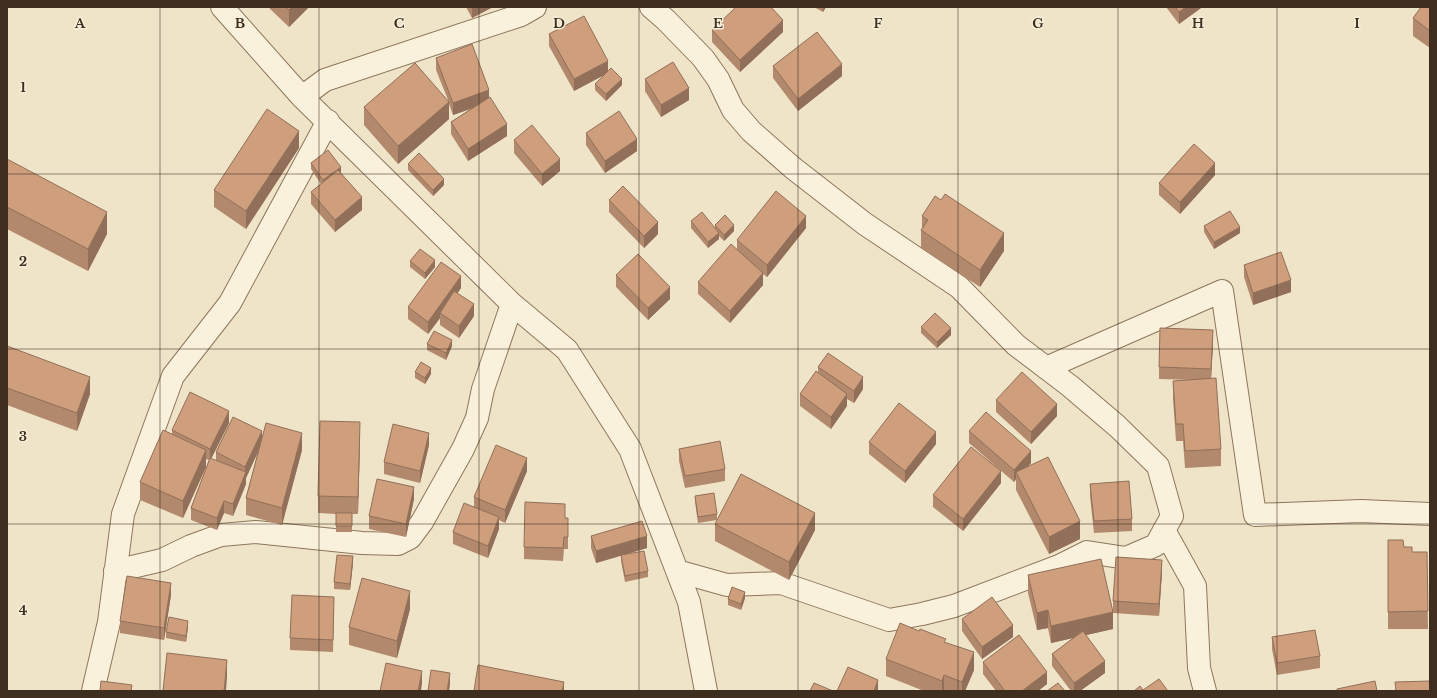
<svg xmlns="http://www.w3.org/2000/svg" width="1437" height="698" viewBox="0 0 1437 698" font-family="'Libre Baskerville',serif">
<style>
.lines{fill:none;stroke-linecap:round;stroke-linejoin:round}
.minor-casing{stroke:#8d765c;stroke-width:24}
.minor{stroke:#faf1dc;stroke-width:22}
.wall{fill:#b2896c}
.shaded-wall{fill:#916f58}
.building{fill:#cf9f7d;stroke:#916f58}
.grid{fill:none;stroke:#3d2e20;stroke-width:1;stroke-opacity:0.55}
.grid-label{font-size:13px;text-anchor:middle;font-weight:bold;fill:#3d2e20;stroke:#f7eed8;stroke-width:3;stroke-linejoin:round;paint-order:stroke}
</style>
<rect width="100%" height="100%" fill="#f0e4c8"/>
<g class="lines">
<g class="minor-casing">
<path id="minor" d="M222,7L302,97L512,304L567,350L630,449L689,602L706,691
M651,7L666,20L703,58L718,79L733,110L751,131L793,168L865,224L959,287L1016,345L1070,386L1117,426L1158,466L1172,516L1156,545L1126,558L1087,552L1059,566L954,606L922,614L889,620L781,583L727,585L677,571
M302,97L325,80L521,15L535,7
M1046,368L1222,291L1255,515L1361,511L1430,514
M1164,530L1195,586L1199,668L1205,691
M115,571L162,560L191,546L221,535L256,532L362,543L398,544L410,538L422,522L463,449L477,418L483,389L512,304
M93,691L109,622L123,514L173,376L230,303L328,121"/>
</g>
<use href="#minor" class="minor"/>
</g>
<path class="wall" d="M268,7H309L289,27Z
M466,7H493L472,18Z
M814,7H826L823,12Z
M1166,7H1201V8L1179,24Z
M1430,7V48L1413,36V18Z
M712,30L783,32L740,72L712,42Z
M549,34L608,71L622,85L606,101L595,90V84L604,75L574,91L549,46Z
M436,58L489,97L507,136L468,161L451,134V122L471,109L453,115L449,104V119L398,164L364,125V107L448,100L436,70Z
M773,66L842,76L798,111L773,78Z
M645,79L689,100L661,117L645,91Z
M586,133L637,151L605,173L586,145Z
M514,140L560,171L542,186L514,153Z
M299,148L246,229L214,207V190Z
M7,159L107,234L88,271L7,229Z
M311,163L341,174L362,210L335,232L311,204V192L321,184L311,169Z
M408,164L444,185L433,196L408,170Z
M1215,175L1180,214L1159,195V183Z
M609,200L658,234L644,248L609,212Z
M922,216L1004,251L980,287L921,248V230L922,229Z
M691,221L715,227V225L734,231L724,241L719,236V239L708,248L691,228Z
M1204,226L1240,233L1214,249L1204,232Z
M806,228L767,277L763,274V285L730,323L698,294V282L737,249V240Z
M410,261L435,267L425,279L410,267Z
M1244,265L1291,292L1253,305L1244,277Z
M616,275L670,299L648,320L616,287Z
M461,288L457,294L474,316L459,338L440,325V318L428,334L408,319V307Z
M921,327L951,335L937,348L921,333Z
M1213,342L1211,379L1221,449V466L1185,468L1183,441H1176L1173,399V381L1193,380L1159,379V367Z
M427,344L452,346L446,360L427,350Z
M7,346L90,394L77,431L7,405Z
M818,367L863,389L854,403L847,399V406L831,429L800,406V394L818,373Z
M415,372L431,374L425,384L415,378Z
M996,400L1057,416L1031,444L996,412Z
M229,423L211,459L216,460V452L262,437L302,450L282,525L246,515V498L258,452L246,478V484L233,516L224,513L217,530L191,520V508L209,460L206,459V467L183,518L140,500V482L172,434V430Z
M969,431L1031,463L1027,467L1080,539L1049,554L1016,490V479L1014,482L969,443Z
M360,440L358,514H352V532H336V514L318,513V496Z
M869,442L936,444L905,483L869,454Z
M429,445L420,483L384,474V462Z
M679,449L725,469V481L685,488L679,461Z
M527,471L505,523L499,520V529L488,558L453,544V532L474,506V497Z
M1001,483L963,531L933,507V495Z
M1090,484L1132,519V531L1094,533L1090,496Z
M695,496L717,514V520L698,523L695,502Z
M414,499L406,537L369,529V516Z
M565,518L568,530V549H564L563,561L524,559V547Z
M715,524L815,530L789,580L715,541Z
M591,536L647,548L596,563L591,548Z
M1388,540L1404,547L1412,552H1427L1428,629H1388Z
M621,555L648,571V577L625,582L621,561Z
M353,563L350,590L334,589V582Z
M1162,572L1159,616L1113,613V601Z
M1028,575L1113,629L1086,635L1105,673L1080,691H1071L1052,666V654L1073,638L1051,643L1048,628L1037,630L1028,593Z
M171,595L164,640L120,633V621Z
M745,598L741,610L728,605V599Z
M334,609L333,652L290,650V638Z
M410,609L397,658L349,645V627Z
M962,619L1013,637L982,659L962,631Z
M188,627L186,642L166,638V632Z
M1272,637L1320,656V668L1277,675L1272,649Z
M946,643L974,670L965,691H924L886,676V659Z
M983,662L1047,684L1038,691H996L983,674Z"/>
<path class="shaded-wall" d="M292,7H309L289,27V10Z
M472,7H493L472,18Z
M823,7H826L823,12Z
M1186,7H1201V8L1179,24V12Z
M783,20V32L740,72V60Z
M608,61V73L574,91V79Z
M842,64V76L798,111V99Z
M622,79V85L606,101V94Z
M689,88V100L661,117V105Z
M489,90V102L453,115V103Z
M449,102V119L398,164V146Z
M507,124V136L468,161V149Z
M299,131V148L246,229V211Z
M637,139V151L605,173V161Z
M560,159V171L542,186V174Z
M1215,163V175L1180,214V202Z
M341,167V174L323,186V180Z
M444,179V185L433,196V190Z
M362,197V210L335,232V220Z
M107,212V234L88,271V249Z
M806,216V228L767,277V265Z
M658,222V234L644,248V236Z
M734,225V231L724,241V235Z
M1240,227V233L1214,249V242Z
M719,233V239L708,248V242Z
M1004,233V251L980,287V270Z
M435,260V267L425,279V273Z
M763,273V285L730,323V311Z
M461,276V288L442,315L440,313V318L428,334V322Z
M1291,280V292L1253,305V293Z
M670,287V299L648,320V308Z
M474,304V316L459,338V326Z
M951,328V335L937,348V342Z
M1213,330V342L1211,381V369Z
M452,340V346L446,360V353Z
M431,368V374L425,384V378Z
M90,377V394L77,431V413Z
M863,377V389L854,403V391Z
M847,394V406L831,429V417Z
M1057,404V416L1031,444V432Z
M229,411V423L210,461V449Z
M360,422V440L358,514V497Z
M262,431V443L246,478V484L233,516V504L245,472V467Z
M936,432V444L905,483V471Z
M302,433V450L282,525V508Z
M429,433V445L420,483V471Z
M206,450V467L183,518V501Z
M1031,451V463L1019,476L1016,472V479L1014,482V470Z
M527,458V471L505,523V510Z
M1001,471V483L963,531V519Z
M414,487V499L406,537V524Z
M224,501V513L217,530V518Z
M815,513V530L789,580V562Z
M499,517V529L488,558V546Z
M1080,521V539L1049,554V537Z
M647,536V548L596,563V551Z
M353,556V563L350,590V584Z
M1162,560V572L1159,616V604Z
M171,583V595L164,640V628Z
M410,591V609L397,658V641Z
M745,592V598L741,610V604Z
M1048,610V628L1037,630V613Z
M1113,612V629L1051,643V626Z
M188,621V627L186,642V636Z
M1013,625V637L982,659V647Z
M974,652V670L965,691H962V682Z
M227,660V677L226,691H224Z
M1105,661V673L1080,691H1074V683Z
M422,671V683L421,691H418Z
M1047,672V684L1038,691H1022Z
M450,673V685L449,691H447Z
M944,675V691H942V681Z
M878,680V691H874Z
M564,682V691H562Z"/>
<path class="building" d="M286,7H292L289,10Z
M736,7H771L783,20L740,60L712,30Z
M1175,7H1186L1179,12Z
M1421,7H1430V31L1413,18Z
M584,16L608,61L574,79L549,34Z
M817,32L842,64L798,99L773,66Z
M472,44L489,90L453,103L436,58Z
M673,62L689,88L661,105L645,79Z
M415,63L449,102L398,146L364,107Z
M611,68L622,79L606,94L595,84Z
M490,97L507,124L468,149L451,122Z
M267,109L299,131L246,211L214,190Z
M619,111L637,139L605,161L586,133Z
M532,125L560,159L542,174L514,140Z
M1194,144L1215,163L1180,202L1159,183Z
M328,150L341,167L323,180L311,163Z
M419,153L444,179L433,190L408,164Z
M7,159L107,212L88,249L7,207Z
M338,170L362,197L335,220L311,192Z
M623,186L658,222L644,236L609,200Z
M776,191L806,216L767,265L737,240Z
M945,194L1004,233L980,270L921,230L928,220L922,216L935,196L941,200Z
M1230,211L1240,227L1214,242L1204,226Z
M702,212L719,233L708,242L691,221Z
M725,215L734,225L724,235L715,225Z
M731,244L763,273L730,311L698,282Z
M420,249L435,260L425,273L410,261Z
M1281,252L1291,280L1253,293L1244,265Z
M638,254L670,287L648,308L616,275Z
M441,262L461,276L428,322L408,307Z
M454,291L474,304L459,326L440,313Z
M935,313L951,328L937,342L921,327Z
M1160,328L1213,330L1211,369L1159,367Z
M434,331L452,340L446,353L427,344Z
M7,346L90,377L77,413L7,388Z
M828,353L863,377L854,391L818,367Z
M421,362L431,368L425,378L415,372Z
M816,371L847,394L831,417L800,394Z
M1022,372L1057,404L1031,432L996,400Z
M1216,378L1221,449L1185,451L1183,424H1176L1173,381Z
M190,392L229,411L210,449L172,430Z
M899,403L936,432L905,471L869,442Z
M986,412L1031,451L1014,470L969,431Z
M233,417L262,431L245,467L216,452Z
M320,421L360,422L358,497L318,496Z
M266,423L302,433L282,508L246,498Z
M393,424L429,433L420,471L384,462Z
M163,430L206,450L183,501L140,482Z
M720,441L725,469L685,476L679,449Z
M496,445L527,458L505,510L474,497Z
M971,447L1001,471L963,519L933,495Z
M1048,457L1080,521L1049,537L1016,472Z
M210,458L246,472L233,504L224,501L217,518L191,508Z
M741,474L815,513L789,562L715,524Z
M377,479L414,487L406,524L369,516Z
M1129,481L1132,519L1094,521L1090,484Z
M714,493L717,514L698,517L695,496Z
M525,502L565,504V518H568V537H564L563,548L524,547Z
M464,503L499,517L488,546L453,532Z
M336,513H352V526H336Z
M642,521L647,536L596,551L591,536Z
M1388,540H1403L1404,547H1412V552H1427L1428,611L1388,612Z
M644,551L648,571L625,576L621,555Z
M337,555L353,556L350,584L334,582Z
M1116,557L1162,560L1159,604L1113,601Z
M1101,559L1113,612L1051,626L1048,610L1037,613L1028,575Z
M127,576L171,583L164,628L120,621Z
M362,578L410,591L397,641L349,627Z
M732,587L745,592L741,604L728,599Z
M292,595L334,597L333,640L290,638Z
M992,597L1013,625L982,647L962,619Z
M169,617L188,621L186,636L166,632Z
M900,623L919,631L920,629L946,639L944,642L974,652L962,682L944,675L942,681L886,659Z
M1315,630L1320,656L1277,663L1272,637Z
M1083,631L1105,661L1074,683L1052,654Z
M1019,635L1047,672L1022,691H1005L983,662Z
M167,653L227,660L224,691H163Z
M386,663L422,671L418,691H380Z
M478,665L564,682L562,691H474Z
M848,667L878,680L874,691H837Z
M431,670L450,673L447,691H428Z
M1159,679L1168,691H1134L1140,686L1143,690Z
M101,681L132,685L131,691H100Z
M1375,681L1377,691H1337V689Z
M1430,681V691H1396L1395,682Z
M814,683L833,691H810Z
M1058,683L1065,691H1047Z"/>
<path class="grid" d="M160,7V691M319,7V691M479,7V691M639,7V691M798,7V691M958,7V691M1118,7V691M1277,7V691M7,174H1430M7,349H1430M7,524H1430"/>
<g class="grid-label">
<text x="80" y="28">A</text>
<text x="240" y="28">B</text>
<text x="399" y="28">C</text>
<text x="559" y="28">D</text>
<text x="718" y="28">E</text>
<text x="878" y="28">F</text>
<text x="1038" y="28">G</text>
<text x="1198" y="28">H</text>
<text x="1357" y="28">I</text>
<text x="23" y="92">1</text>
<text x="23" y="266">2</text>
<text x="23" y="441">3</text>
<text x="23" y="615">4</text>
</g>
<rect width="1437" height="698" fill="none" stroke="#3d2e20" stroke-width="16"/>
</svg>
